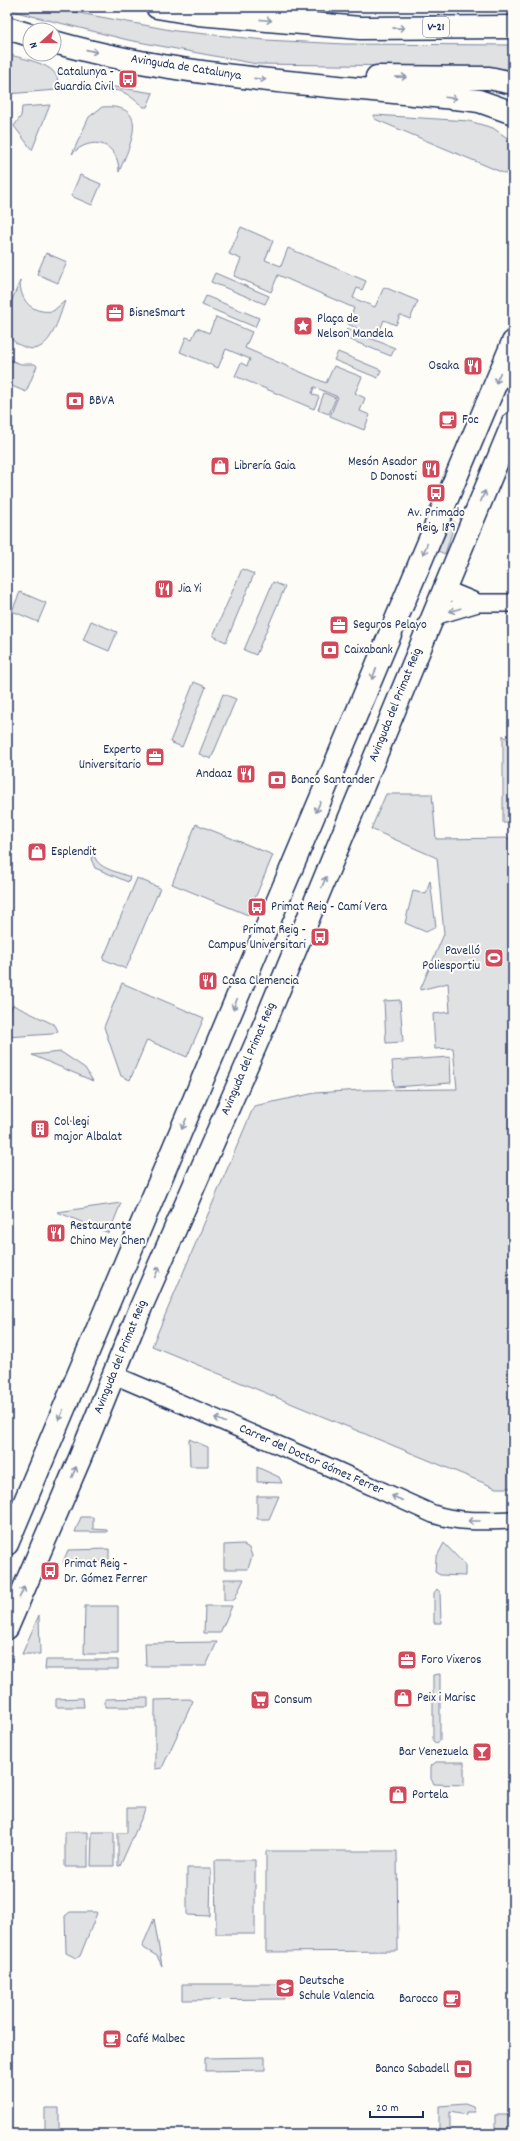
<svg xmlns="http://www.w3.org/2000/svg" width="520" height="2141" viewBox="0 0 520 2141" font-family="Dekko,sans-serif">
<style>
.green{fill:#e0e1e3;stroke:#7e88a0}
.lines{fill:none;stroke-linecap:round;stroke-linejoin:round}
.tertiary-casing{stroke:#1b2f5e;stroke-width:20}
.primary-casing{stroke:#1b2f5e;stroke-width:25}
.tertiary{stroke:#fdfcf7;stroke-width:17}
.primary{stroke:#fdfcf7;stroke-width:22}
.oneway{stroke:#8c96aa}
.labels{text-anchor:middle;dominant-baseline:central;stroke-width:4;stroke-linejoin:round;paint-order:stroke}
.shield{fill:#fdfcf7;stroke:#5f6c8c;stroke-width:1}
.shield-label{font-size:12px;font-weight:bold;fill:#1b2f5e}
.street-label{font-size:13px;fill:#1b2f5e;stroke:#fdfcf7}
.poi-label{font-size:13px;fill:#1b2f5e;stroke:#fdfcf7;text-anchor:start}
</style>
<rect width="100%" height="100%" fill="#fdfcf7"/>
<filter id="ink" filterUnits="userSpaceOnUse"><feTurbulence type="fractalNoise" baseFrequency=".025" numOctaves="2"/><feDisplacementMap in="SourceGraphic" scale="8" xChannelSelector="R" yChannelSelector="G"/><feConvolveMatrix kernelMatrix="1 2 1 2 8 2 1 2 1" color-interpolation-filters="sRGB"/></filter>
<g filter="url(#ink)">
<path class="green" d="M7,7H47L176,31L265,40L344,44L513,45V70L488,67L257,64L128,40L24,14L7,9Z
M7,54C25,60 67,64 56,90L7,94Z
M102,85L153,93L147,107H144C128,96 124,86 100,92Z
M50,105L32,150L14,126L21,116L22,107Z
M102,107C153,103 129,147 119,172C119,143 92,134 72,154L89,117Z
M374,115L469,121L493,128L513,142V177L377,120L374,118Z
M80,175L101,184L92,205L71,196Z
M241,227L273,241L265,260L281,266L288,248L366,281L362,290L357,288L353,298L375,307L384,287L418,301L410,319L400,315L396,325L384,320L377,337L348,324L354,308L278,275L271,292L234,276L241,259L229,254Z
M46,253L67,262L58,283L37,274Z
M215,273L269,296L265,304L211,282Z
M20,281C20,301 32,314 53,311L65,301C59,317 50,355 27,348C18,345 12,341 7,333V312Z
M206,296L259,318L255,327L202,305Z
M216,317L252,332L245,348L326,383L334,366L362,377L355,393L365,398L360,411L370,415L364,430L330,416L338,397L314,387L312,394L319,397L314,409L235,376L241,363L247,366L250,359L226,349L218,368L180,352L186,337L192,339L197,328L209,333Z
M347,329L395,348L391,356L343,337Z
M338,352L381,370L378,378L334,360Z
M7,359L21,364H35L37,366L26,392L7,384Z
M324,393L336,398L329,414L318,410Z
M451,521L455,522L445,554L438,551Z
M242,569L254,574L226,642L213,636Z
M273,582L285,587L256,655L244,650Z
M20,592L46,603L38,622L12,611Z
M91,621L117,632L109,651L83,640Z
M194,682L206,687L182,747L170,742Z
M223,694L236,699L211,759L199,754Z
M503,735L513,745V823H503Z
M386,794H432L436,839L513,838V1488H496L152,1346L254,1106L315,1093L361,1090L457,1089L453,1048L435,1049L433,1014L450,1012L448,983L420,990L444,934L437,858L371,829Z
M196,824L273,855L248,915L172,884Z
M94,850C92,868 116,871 130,877L128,882L95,868L91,859Z
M137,878L160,888L126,969L103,959Z
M430,880L436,927L426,932L405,923L413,891L426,894Z
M122,983L204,1018L187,1057L147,1040L130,1080L121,1076L104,1027Z
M400,1000L403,1042L386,1043L384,1001Z
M13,1005L55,1025L58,1031L52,1034L7,1037V1018Z
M61,1052L85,1068L93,1081L32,1055Z
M450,1057L451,1083L394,1087L392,1061Z
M121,1203L109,1233L57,1212Z
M189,1439L208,1447V1466H190Z
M257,1467L279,1477L282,1483L257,1482Z
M257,1496H279L269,1519H257Z
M81,1517H93V1529L107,1530V1532H75Z
M444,1543L465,1565V1576L440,1575L435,1572L436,1558Z
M242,1544L249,1548L252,1556L248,1569H224V1545Z
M109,1549V1561L63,1562L68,1550Z
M224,1579H244L234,1600H224Z
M437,1589L440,1592L441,1623H434V1593Z
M85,1606H118V1654H84Z
M205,1606H232L220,1633H204Z
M39,1615L40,1654H22Z
M217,1642L206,1666H146L145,1643Z
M46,1660H118V1669H45Z
M440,1674V1741L437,1744L433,1741V1675Z
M83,1698L84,1707H56V1699Z
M148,1698V1707H105V1699Z
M190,1699L193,1701L162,1768L155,1769V1700Z
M436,1762H464V1785L434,1784L431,1779V1766Z
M127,1808H146L120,1866H118V1833H127Z
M65,1832H88V1867H65Z
M92,1832H114V1866H91Z
M266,1851H397L398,1951L266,1952Z
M215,1860H255V1934H216Z
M187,1868H211L210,1916L187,1915Z
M70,1912H96L97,1913L80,1956L76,1958L66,1953V1950L65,1916Z
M154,1919L162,1966L157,1956L142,1947Z
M182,1984H284V1999L182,2000Z
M265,2057V2070L205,2071V2058Z
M465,2104L473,2107L475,2112H466V2115L450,2112V2134H439V2106Z
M45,2108H59V2132H45Z
M495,2115H512V2134H495Z"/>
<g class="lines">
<g class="tertiary-casing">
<path id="tertiary" d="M444,589L478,603
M431,617L478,603H513
M114,1375L320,1463L433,1514C459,1523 486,1521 513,1520"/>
</g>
<g class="primary-casing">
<path id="primary" d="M157,7L198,14L360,28L513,27
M7,28L30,35
M54,42C192,81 337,84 479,101L513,113
M377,77L489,78L513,83
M7,1544L513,342
M7,1628L80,1458L141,1307L260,1035L513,423"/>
</g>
<use href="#tertiary" class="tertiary"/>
<use href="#primary" class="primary"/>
</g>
<defs><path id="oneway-shaft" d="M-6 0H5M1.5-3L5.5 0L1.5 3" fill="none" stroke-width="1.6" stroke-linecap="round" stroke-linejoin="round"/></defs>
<g class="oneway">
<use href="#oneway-shaft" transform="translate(266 20) rotate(5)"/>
<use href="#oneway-shaft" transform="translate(399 28) rotate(-1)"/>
<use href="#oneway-shaft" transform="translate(92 51) rotate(13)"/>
<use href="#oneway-shaft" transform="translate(401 77) rotate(-1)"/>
<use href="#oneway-shaft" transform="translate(260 79) rotate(6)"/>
<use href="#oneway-shaft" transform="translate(451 98) rotate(7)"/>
<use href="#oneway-shaft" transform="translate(498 378) rotate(113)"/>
<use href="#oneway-shaft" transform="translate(483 496) rotate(-68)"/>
<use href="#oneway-shaft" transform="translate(425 549) rotate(113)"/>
<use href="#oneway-shaft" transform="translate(455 610) rotate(163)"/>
<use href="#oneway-shaft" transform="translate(374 674) rotate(113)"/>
<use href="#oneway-shaft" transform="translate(318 807) rotate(113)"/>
<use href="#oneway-shaft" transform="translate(324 882) rotate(-67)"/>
<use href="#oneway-shaft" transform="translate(235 1004) rotate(113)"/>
<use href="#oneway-shaft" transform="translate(184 1124) rotate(113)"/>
<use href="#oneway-shaft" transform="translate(157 1272) rotate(-67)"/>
<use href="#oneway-shaft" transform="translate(61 1415) rotate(113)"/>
<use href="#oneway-shaft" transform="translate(220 1420) rotate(-156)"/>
<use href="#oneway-shaft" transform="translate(74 1472) rotate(-67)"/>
<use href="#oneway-shaft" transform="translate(397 1498) rotate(-156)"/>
<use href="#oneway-shaft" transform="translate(474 1521) rotate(180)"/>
<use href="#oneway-shaft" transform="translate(22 1592) rotate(-66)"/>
</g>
</g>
<defs>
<g id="bus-square" transform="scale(1)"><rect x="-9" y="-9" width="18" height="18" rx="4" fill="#d1495b" stroke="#fdfcf7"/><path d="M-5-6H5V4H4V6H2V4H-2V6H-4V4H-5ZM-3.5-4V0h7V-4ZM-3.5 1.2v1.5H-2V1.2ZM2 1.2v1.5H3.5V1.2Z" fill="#fff"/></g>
<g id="office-square" transform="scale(1)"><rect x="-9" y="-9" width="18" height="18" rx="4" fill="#d1495b" stroke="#fdfcf7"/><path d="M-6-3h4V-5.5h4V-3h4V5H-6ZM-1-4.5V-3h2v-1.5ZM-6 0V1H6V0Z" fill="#fff"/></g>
<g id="sight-square" transform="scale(1)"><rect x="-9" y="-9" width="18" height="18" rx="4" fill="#d1495b" stroke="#fdfcf7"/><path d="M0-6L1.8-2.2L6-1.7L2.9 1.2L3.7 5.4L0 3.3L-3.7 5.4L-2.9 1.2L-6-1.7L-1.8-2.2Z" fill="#fff"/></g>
<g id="restaurant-square" transform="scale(1)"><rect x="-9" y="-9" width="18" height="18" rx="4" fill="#d1495b" stroke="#fdfcf7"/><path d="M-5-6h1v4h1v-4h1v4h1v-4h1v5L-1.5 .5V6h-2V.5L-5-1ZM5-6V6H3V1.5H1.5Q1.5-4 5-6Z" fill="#fff"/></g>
<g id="bank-square" transform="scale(1)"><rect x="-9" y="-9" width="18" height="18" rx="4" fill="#d1495b" stroke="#fdfcf7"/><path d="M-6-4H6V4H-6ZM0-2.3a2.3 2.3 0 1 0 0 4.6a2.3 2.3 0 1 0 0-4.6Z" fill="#fff"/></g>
<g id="cafe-square" transform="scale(1)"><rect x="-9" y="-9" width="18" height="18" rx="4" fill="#d1495b" stroke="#fdfcf7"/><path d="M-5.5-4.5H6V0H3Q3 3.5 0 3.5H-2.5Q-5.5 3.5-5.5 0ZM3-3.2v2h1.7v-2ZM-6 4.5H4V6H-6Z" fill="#fff"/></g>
<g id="shop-square" transform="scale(1)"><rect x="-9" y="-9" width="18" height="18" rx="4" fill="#d1495b" stroke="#fdfcf7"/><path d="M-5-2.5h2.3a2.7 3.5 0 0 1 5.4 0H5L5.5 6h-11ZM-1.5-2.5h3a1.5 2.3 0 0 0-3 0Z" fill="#fff"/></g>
<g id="stadium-square" transform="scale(1)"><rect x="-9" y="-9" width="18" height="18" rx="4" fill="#d1495b" stroke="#fdfcf7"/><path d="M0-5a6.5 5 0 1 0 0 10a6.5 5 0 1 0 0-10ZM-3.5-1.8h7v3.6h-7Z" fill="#fff"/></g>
<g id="building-square" transform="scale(1)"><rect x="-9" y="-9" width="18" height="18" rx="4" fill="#d1495b" stroke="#fdfcf7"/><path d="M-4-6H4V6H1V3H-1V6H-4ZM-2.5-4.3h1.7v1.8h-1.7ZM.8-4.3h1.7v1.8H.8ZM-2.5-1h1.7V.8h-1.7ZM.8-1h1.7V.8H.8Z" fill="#fff"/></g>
<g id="supermarket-square" transform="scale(1)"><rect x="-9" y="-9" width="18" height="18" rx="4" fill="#d1495b" stroke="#fdfcf7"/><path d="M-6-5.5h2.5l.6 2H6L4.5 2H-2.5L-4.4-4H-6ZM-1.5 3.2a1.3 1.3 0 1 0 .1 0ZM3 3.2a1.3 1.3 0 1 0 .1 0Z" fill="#fff"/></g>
<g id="bar-square" transform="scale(1)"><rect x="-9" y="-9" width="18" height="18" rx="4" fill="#d1495b" stroke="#fdfcf7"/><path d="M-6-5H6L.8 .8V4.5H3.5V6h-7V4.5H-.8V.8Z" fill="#fff"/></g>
<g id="school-square" transform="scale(1)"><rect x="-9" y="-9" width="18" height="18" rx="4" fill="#d1495b" stroke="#fdfcf7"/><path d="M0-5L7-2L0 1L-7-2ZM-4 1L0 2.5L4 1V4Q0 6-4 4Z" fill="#fff"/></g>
</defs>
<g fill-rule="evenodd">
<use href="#bus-square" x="128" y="79"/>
<use href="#office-square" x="115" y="313"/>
<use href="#sight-square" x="303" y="326"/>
<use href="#restaurant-square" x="473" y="366"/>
<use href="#bank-square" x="75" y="401"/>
<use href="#cafe-square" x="448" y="420"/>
<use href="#shop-square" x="220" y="466"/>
<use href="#restaurant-square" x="431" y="469"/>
<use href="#bus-square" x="436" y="493"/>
<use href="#restaurant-square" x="164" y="589"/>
<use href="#office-square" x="339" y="625"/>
<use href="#bank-square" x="330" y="650"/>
<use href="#office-square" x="155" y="757"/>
<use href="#restaurant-square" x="246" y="774"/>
<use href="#bank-square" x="277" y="780"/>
<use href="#shop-square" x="37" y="852"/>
<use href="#bus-square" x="257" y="907"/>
<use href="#bus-square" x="320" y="937"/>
<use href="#stadium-square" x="494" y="958"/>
<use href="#restaurant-square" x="208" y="981"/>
<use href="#building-square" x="40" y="1129"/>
<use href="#restaurant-square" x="56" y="1233"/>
<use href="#bus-square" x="50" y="1571"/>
<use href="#office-square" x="407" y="1660"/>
<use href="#shop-square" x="403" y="1698"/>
<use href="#supermarket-square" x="260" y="1700"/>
<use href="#bar-square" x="482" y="1752"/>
<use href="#shop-square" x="398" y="1795"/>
<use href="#school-square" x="285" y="1988"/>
<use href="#cafe-square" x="452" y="1999"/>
<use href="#cafe-square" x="112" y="2039"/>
<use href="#bank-square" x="463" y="2069"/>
</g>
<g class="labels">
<rect class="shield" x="423" y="17" width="26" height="20" rx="3"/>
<g class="shield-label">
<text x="436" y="27">V-21</text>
</g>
<g class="street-label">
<text transform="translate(186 68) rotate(9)">Avinguda de Catalunya</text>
<text transform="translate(396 705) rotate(-68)">Avinguda del Primat Reig</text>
<text transform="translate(249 1059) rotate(-67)">Avinguda del Primat Reig</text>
<text transform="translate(121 1357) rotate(-68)">Avinguda del Primat Reig</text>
<text transform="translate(311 1460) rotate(24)">Carrer del Doctor Gómez Ferrer</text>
</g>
<g class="poi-label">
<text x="114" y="72" text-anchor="end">Catalunya -<tspan x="114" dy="15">Guardia Civil</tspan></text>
<text x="129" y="313">BisneSmart</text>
<text x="317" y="319">Plaça de<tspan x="317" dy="15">Nelson Mandela</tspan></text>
<text x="459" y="366" text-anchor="end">Osaka</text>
<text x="89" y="401">BBVA</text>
<text x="462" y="420">Foc</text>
<text x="417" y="462" text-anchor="end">Mesón Asador<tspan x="417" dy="15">D Donosti</tspan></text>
<text x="234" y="466">Librería Gaia</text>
<text x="436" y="513" text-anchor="middle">Av. Primado<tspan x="436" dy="15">Reig, 189</tspan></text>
<text x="178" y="589">Jia Yi</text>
<text x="353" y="625">Seguros Pelayo</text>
<text x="344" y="650">Caixabank</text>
<text x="141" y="750" text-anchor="end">Experto<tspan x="141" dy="15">Universitario</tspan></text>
<text x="232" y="774" text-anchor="end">Andaaz</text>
<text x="291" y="780">Banco Santander</text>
<text x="51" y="852">Esplendit</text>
<text x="271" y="907">Primat Reig - Camí Vera</text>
<text x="306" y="930" text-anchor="end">Primat Reig -<tspan x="306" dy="15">Campus Universitari</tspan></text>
<text x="480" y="951" text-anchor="end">Pavelló<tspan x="480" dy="15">Poliesportiu</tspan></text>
<text x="222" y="981">Casa Clemencia</text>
<text x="54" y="1122">Col·legi<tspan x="54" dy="15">major Albalat</tspan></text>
<text x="70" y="1226">Restaurante<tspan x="70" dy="15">Chino Mey Chen</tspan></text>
<text x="64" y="1564">Primat Reig -<tspan x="64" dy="15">Dr. Gómez Ferrer</tspan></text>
<text x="421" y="1660">Foro Vixeros</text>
<text x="417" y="1698">Peix i Marisc</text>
<text x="274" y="1700">Consum</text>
<text x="468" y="1752" text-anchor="end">Bar Venezuela</text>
<text x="412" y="1795">Portela</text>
<text x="299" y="1981">Deutsche<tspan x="299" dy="15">Schule Valencia</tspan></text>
<text x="438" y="1999" text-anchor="end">Barocco</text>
<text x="126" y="2039">Café Malbec</text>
<text x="449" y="2069" text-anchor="end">Banco Sabadell</text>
</g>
</g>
<rect width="520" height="2141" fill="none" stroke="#fdfcf7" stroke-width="24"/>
<rect x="12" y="12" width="496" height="2117" fill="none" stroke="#1b2f5e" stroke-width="1.5" filter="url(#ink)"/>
<g transform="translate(42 42) rotate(249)"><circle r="19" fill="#fdfcf7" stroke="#a3aaba"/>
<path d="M0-3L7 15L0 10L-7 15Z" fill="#d1495b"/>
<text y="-6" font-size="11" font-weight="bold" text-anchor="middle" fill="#1b2f5e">N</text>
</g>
<path d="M370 2111v6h53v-6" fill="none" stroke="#1b2f5e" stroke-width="2"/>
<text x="376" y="2111" font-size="12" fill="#1b2f5e" stroke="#fdfcf7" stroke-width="3" paint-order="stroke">20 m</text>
</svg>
